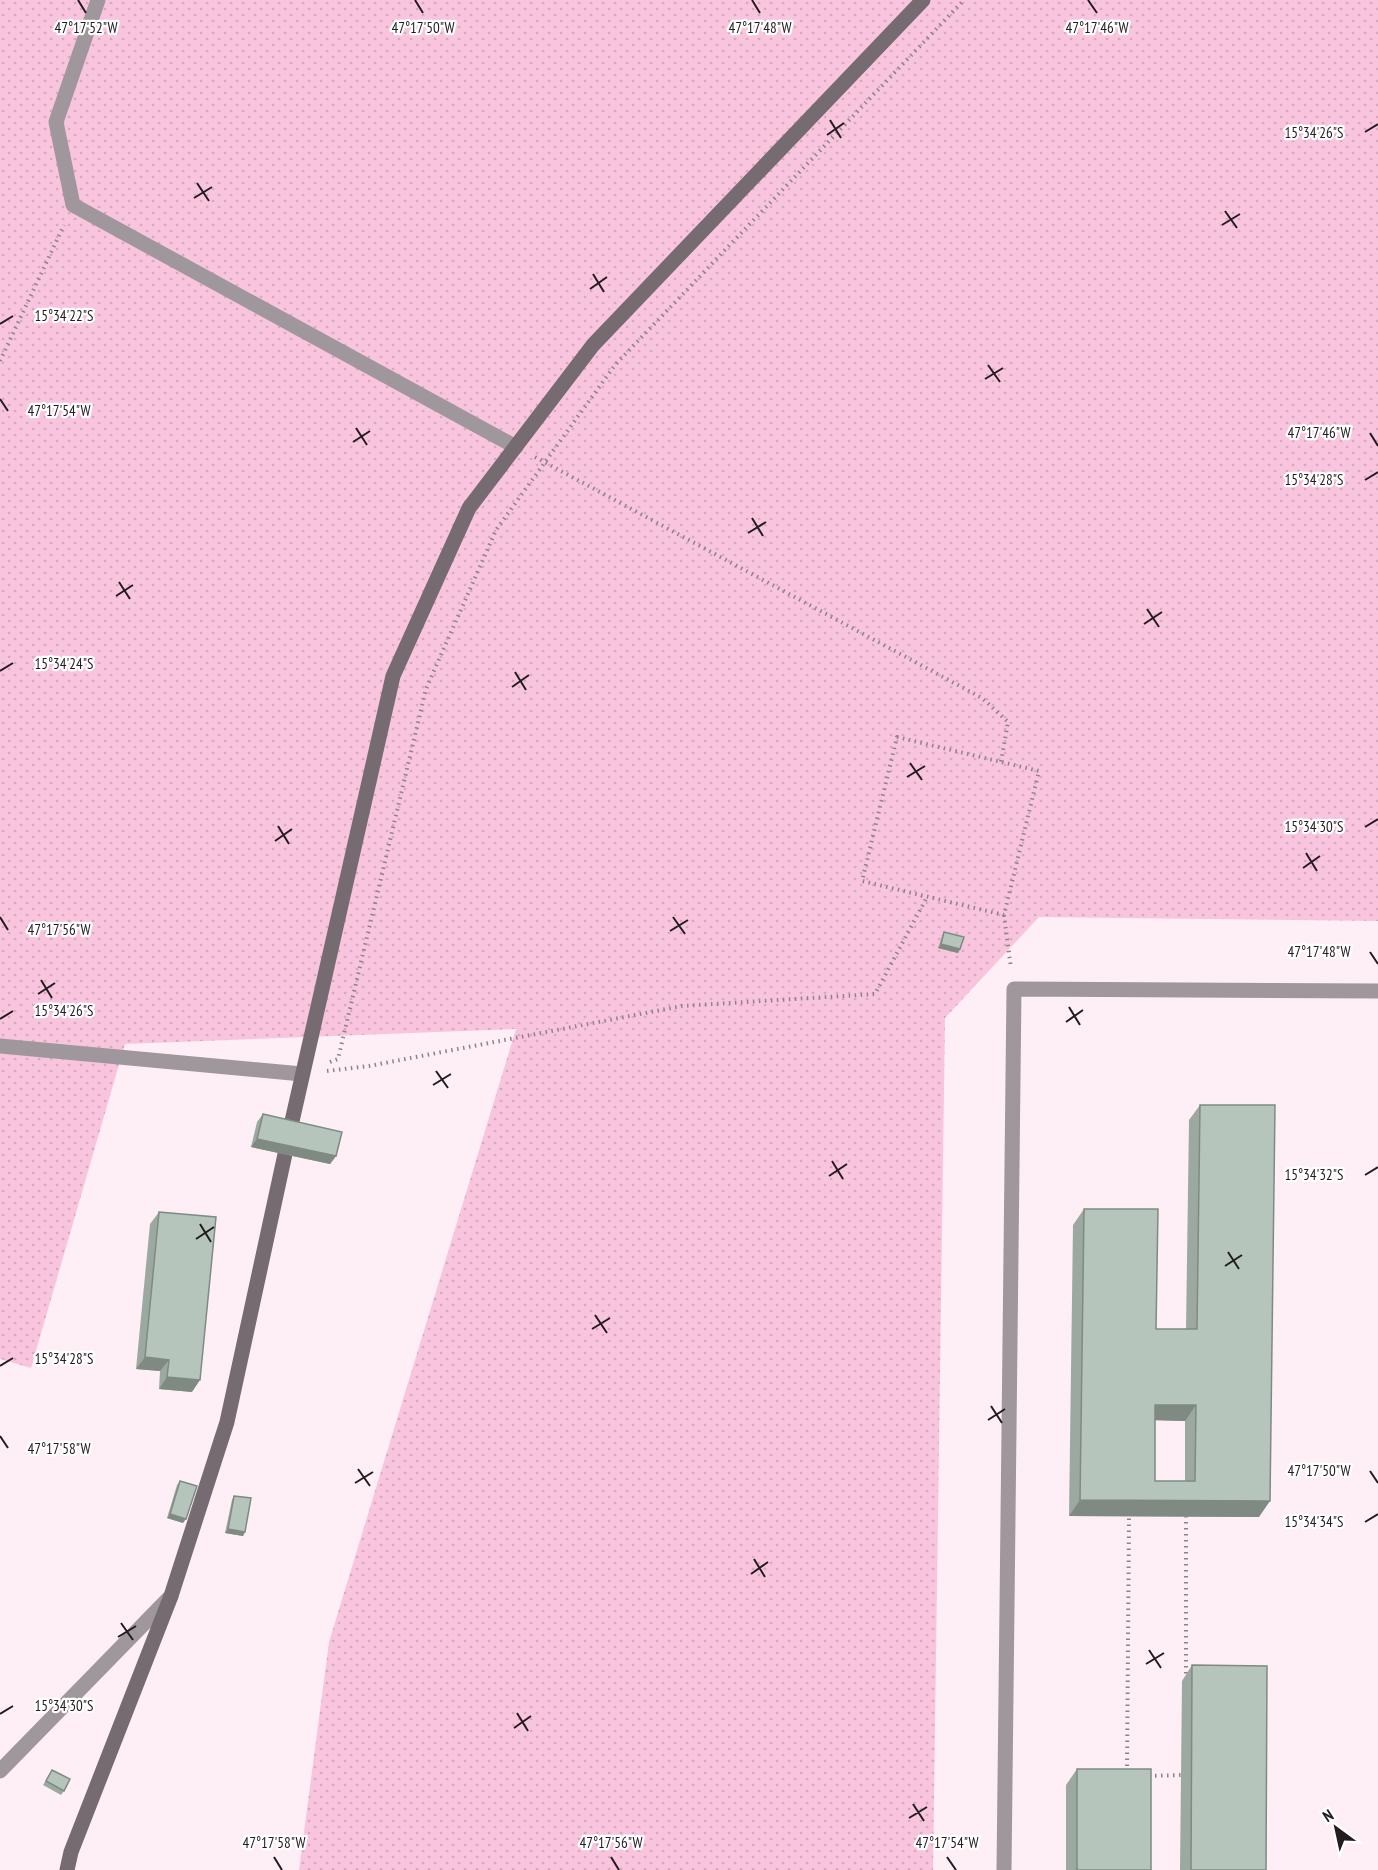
<svg xmlns="http://www.w3.org/2000/svg" width="1378" height="1870" viewBox="0 0 1378 1870" font-family="'PT Sans Narrow',sans-serif">
<style>
.grass{fill:url(#grass-dots)}
.lines{fill:none;stroke-linecap:round;stroke-linejoin:round}
.path{stroke:#8d8388;stroke-width:4;stroke-dasharray:1.5 4.5;stroke-linecap:butt}
.street{stroke:#9f979b;stroke-width:15}
.secondary{stroke:#766b70;stroke-width:15}
.wall{fill:#9ca9a1;fill-rule:evenodd}
.shaded-wall{fill:#7f8a83}
.building{fill:#b5c5bb;stroke:#7f8a83;stroke-width:1.5;fill-rule:evenodd}
.ticks{fill:none;stroke:#221c1f;stroke-width:2}
.ticks-label{font-size:15px;text-anchor:middle;fill:#221c1f;stroke:#fff;stroke-width:4.5;stroke-linejoin:round;paint-order:stroke}
</style>
<defs>
<pattern id="grass-dots" width="8" height="8" patternUnits="userSpaceOnUse" patternTransform="scale(1.5)"><rect width="8" height="8" fill="#f9c5de"/><path d="M2 2h.1M6 6h.1" fill="none" stroke="#d5a9be" stroke-width="1.8" stroke-linecap="round"/></pattern>
</defs>
<rect width="100%" height="100%" fill="#feeff6"/>
<path class="grass" d="M0,0H1378V921L1039,917L945,1018L933,1870H299L329,1642L516,1029L125,1044L31,1368L0,1359Z"/>
<g class="lines">
<path class="path" d="M0,361L64,225
M535,457L982,698L1008,722L1001,762
M897,737L1039,771L1004,915L862,881Z
M1004,915L1011,968
M330,1062L338,1059L426,689L496,530L615,365L964,0
M327,1071L369,1066L682,1006L875,994L927,897
M1186,1516V1677
M1127,1772L1129,1516
M1149,1776L1181,1775"/>
<path class="street" d="M98,0L56,122L73,205L516,447
M0,1046L302,1074
M0,1771L171,1596
M1004,1870L1014,989L1378,991"/>
<path class="secondary" d="M290,1130L393,676L469,508L593,345L923,0
M67,1870L71,1852L171,1596L227,1422L285,1154"/>
</g>
<path class="wall" d="M944,932L960,949L958,953L938,948L942,936Z
M1200,1105L1259,1517L1069,1516L1073,1225L1084,1209L1156,1329H1186L1189,1120ZM1155,1420L1185,1421V1481H1155Z
M263,1114L336,1156L330,1164L251,1147L257,1122Z
M159,1212L192,1392L159,1389L160,1371L136,1369L150,1224Z
M180,1481L183,1523L167,1518L177,1485Z
M234,1496L245,1532L243,1536L225,1533L232,1500Z
M1192,1665L1266,1870H1180L1182,1681Z
M1077,1769L1151,1870H1066V1785Z
M52,1770L64,1791L61,1795L43,1785Z"/>
<path class="shaded-wall" d="M941,944L960,949L958,953L938,948Z
M257,1139L336,1156L330,1164L251,1147Z
M145,1357L169,1360L160,1371L136,1369Z
M167,1377L200,1380L192,1392L159,1389Z
M1155,1405H1196L1185,1421L1145,1420Z
M1080,1500L1270,1501L1259,1517L1069,1516Z
M170,1514L186,1519L183,1523L167,1518Z
M228,1529L245,1532L243,1536L225,1533Z"/>
<path class="building" d="M944,932L964,937L960,949L941,944Z
M1200,1105H1275L1270,1501L1080,1500L1084,1209H1158L1156,1329H1197ZM1155,1405H1196L1195,1481H1155Z
M263,1114L342,1132L336,1156L257,1139Z
M159,1212L216,1217L200,1380L167,1377L169,1360L145,1357Z
M180,1481L197,1486L186,1519L170,1514Z
M234,1496L251,1498L245,1532L228,1529Z
M1192,1665L1267,1666L1266,1870H1191Z
M1077,1769H1151V1870H1077Z
M52,1770L70,1779L64,1791L46,1781Z"/>
<path class="ticks" d="M78,0L86,13M415,0L423,13M752,0L760,13M1088,0L1097,13M830,120L841,138M1365,132L1378,124M827,135L844,123M197,183L209,201M194,198L212,187M1225,211L1237,228M1222,225L1240,214M593,274L604,292M590,289L607,277M0,324L13,316M988,365L1000,382M985,379L1003,368M0,399L8,411M356,428L367,445M1370,433L1378,446M353,442L370,431M1365,480L1378,472M752,518L763,536M748,533L766,522M119,582L130,599M116,596L133,585M1147,609L1159,627M1144,624L1162,612M0,671L13,663M515,672L526,690M512,687L529,675M910,763L922,780M907,777L925,766M278,826L289,844M1365,827L1378,819M275,841L292,829M1306,853L1317,871M1303,868L1320,856M0,917L8,930M673,917L685,934M670,931L688,920M1370,952L1378,964M41,980L52,998M38,994L55,983M1069,1007L1080,1025M0,1019L13,1011M1066,1022L1083,1010M436,1071L448,1088M433,1085L451,1074M832,1161L843,1179M1365,1175L1378,1167M829,1176L847,1164M200,1224L211,1242M196,1239L214,1227M1228,1252L1239,1269M1225,1266L1242,1255M595,1315L607,1333M592,1329L610,1318M0,1366L13,1358M991,1406L1002,1423M988,1420L1005,1409M0,1436L8,1448M358,1469L370,1486M1370,1471L1378,1483M355,1483L373,1472M1365,1522L1378,1514M754,1559L765,1577M751,1574L768,1562M121,1623L133,1640M118,1637L136,1626M1149,1650L1161,1668M1146,1664L1164,1653M517,1713L528,1731M0,1714L13,1706M514,1728L531,1716M913,1804L924,1821M909,1818L927,1807M274,1857L282,1870M611,1857L619,1870M947,1857L956,1870"/>
<g class="ticks-label">
<text x="1097" y="33">47°17'46"W</text>
<text x="86" y="33">47°17'52"W</text>
<text x="423" y="33">47°17'50"W</text>
<text x="760" y="33">47°17'48"W</text>
<text x="1314" y="138">15°34'26"S</text>
<text x="64" y="321">15°34'22"S</text>
<text x="59" y="416">47°17'54"W</text>
<text x="1319" y="438">47°17'46"W</text>
<text x="1314" y="485">15°34'28"S</text>
<text x="64" y="669">15°34'24"S</text>
<text x="1314" y="832">15°34'30"S</text>
<text x="59" y="935">47°17'56"W</text>
<text x="1319" y="957">47°17'48"W</text>
<text x="64" y="1016">15°34'26"S</text>
<text x="1314" y="1180">15°34'32"S</text>
<text x="64" y="1364">15°34'28"S</text>
<text x="59" y="1454">47°17'58"W</text>
<text x="1319" y="1476">47°17'50"W</text>
<text x="1314" y="1527">15°34'34"S</text>
<text x="64" y="1711">15°34'30"S</text>
<text x="274" y="1848">47°17'58"W</text>
<text x="611" y="1848">47°17'56"W</text>
<text x="947" y="1848">47°17'54"W</text>
</g>
<g transform="translate(1336 1828) rotate(327)" stroke="#ffffff" stroke-width="4.5" paint-order="stroke">
<path d="M0-4.5L10 22L0 15L-10 22Z" fill="#221c1f"/>
<text y="-9" font-size="16" font-weight="bold" text-anchor="middle" fill="#221c1f">N</text>
</g>
</svg>
